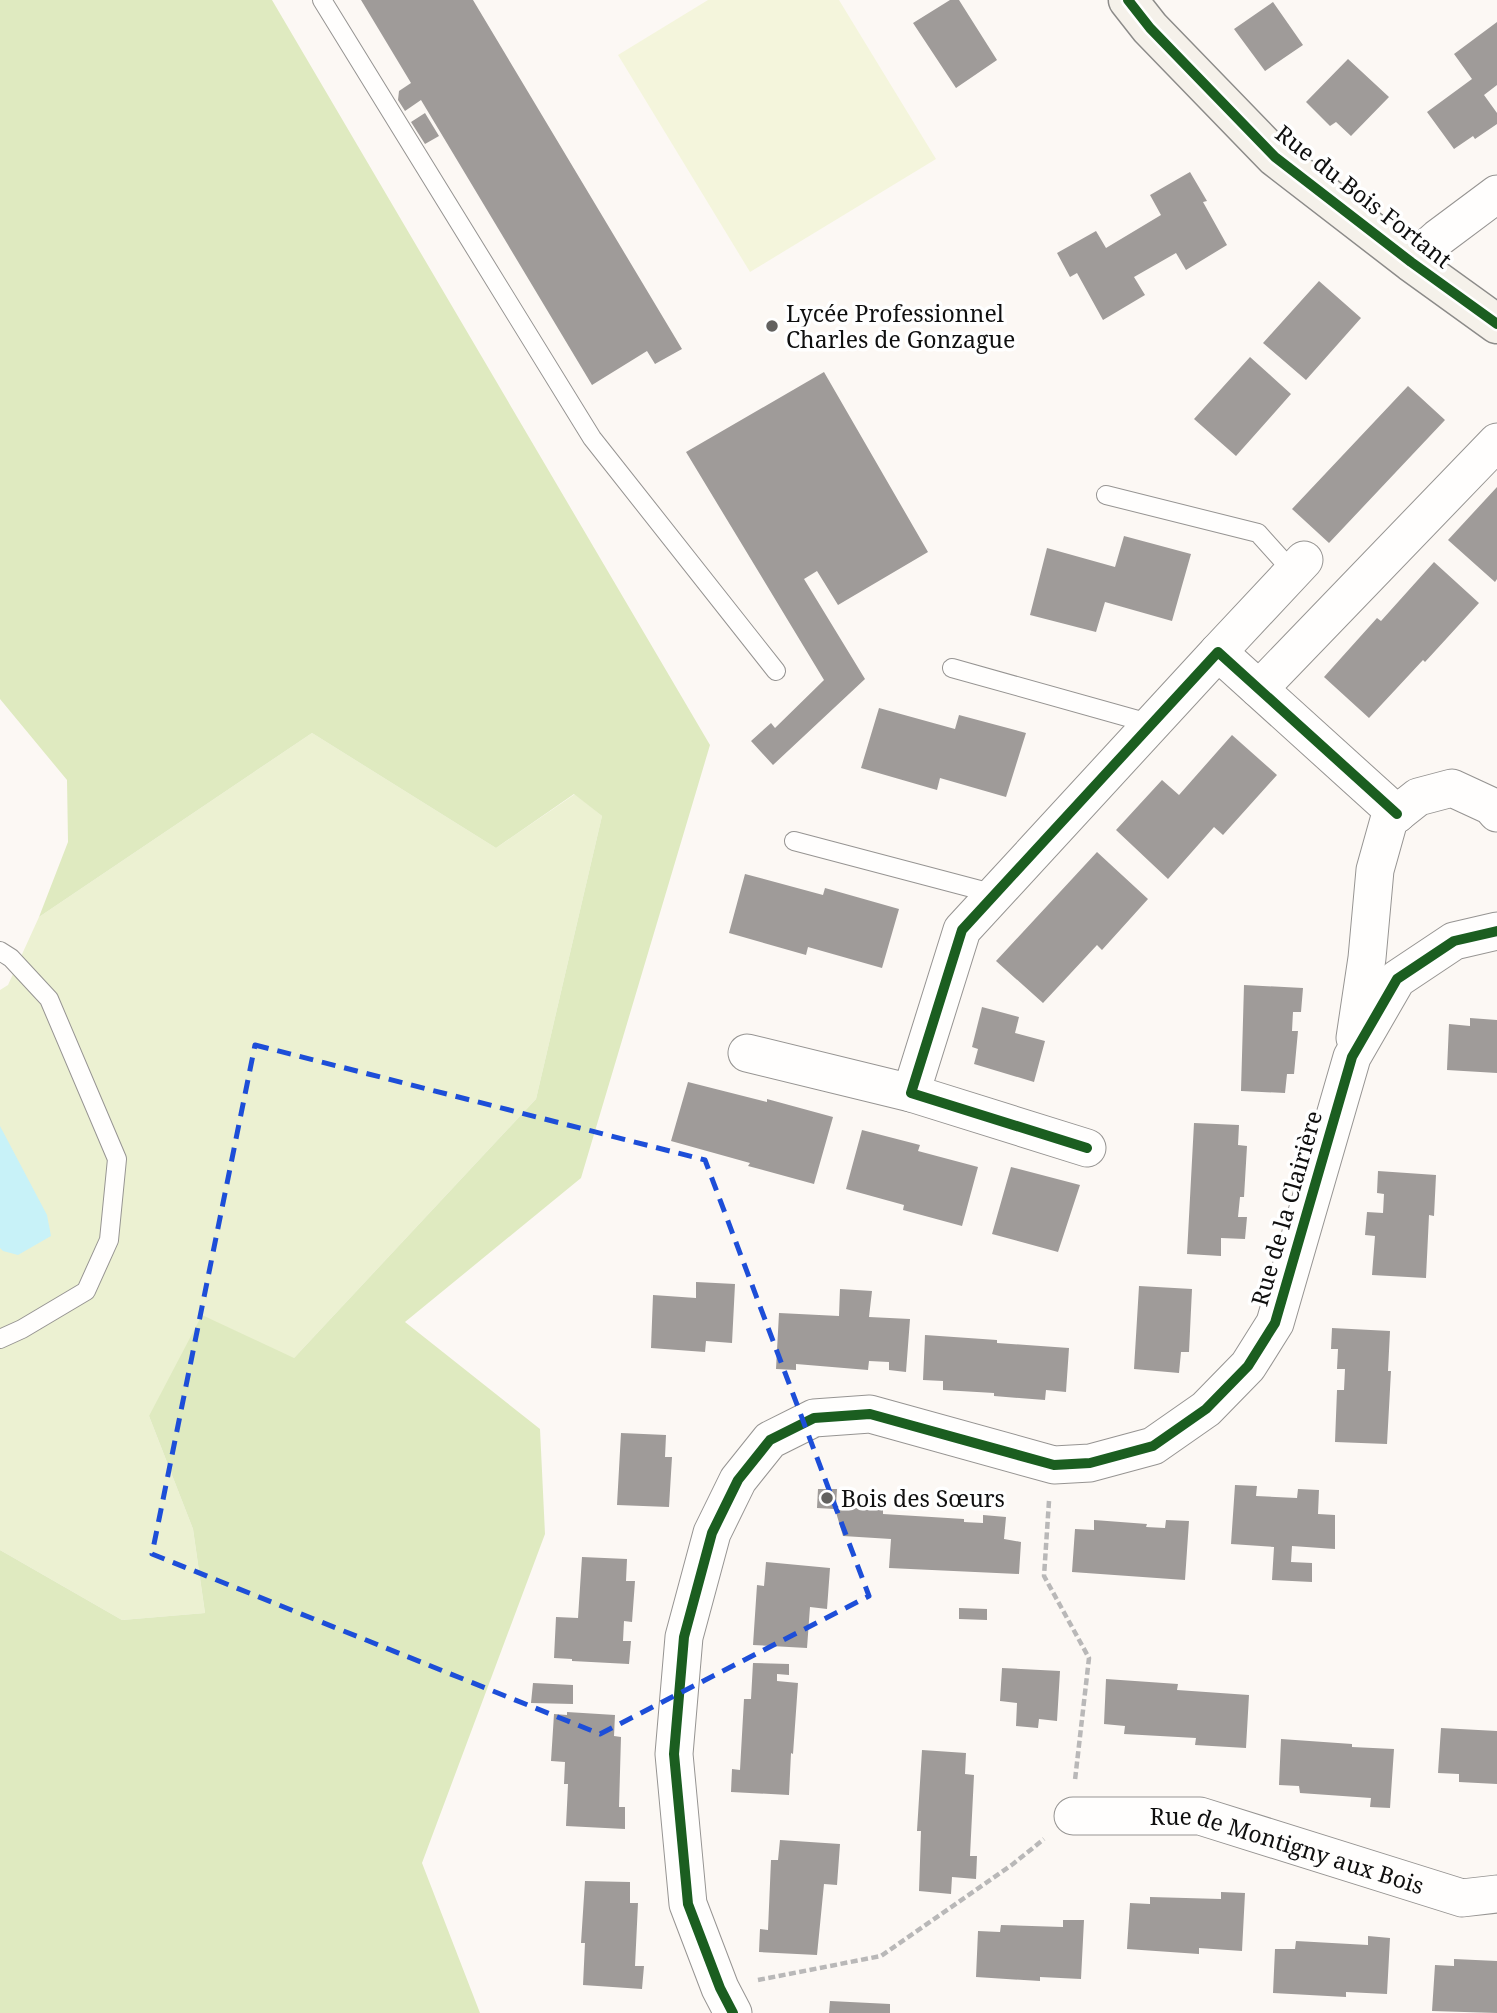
<svg xmlns="http://www.w3.org/2000/svg" width="1497" height="2013" viewBox="0 0 1497 2013" font-family="'Noto Serif',serif">
<style>
.green{fill:#ecf1d2}
.forest{fill:#dfeac0}
.pitch{fill:#f4f5dc}
.water{fill:#c8f2f8}
.building{fill:#9f9b99}
.lines{fill:none;stroke-linecap:round;stroke-linejoin:round}
.lane-casing{stroke:#969492;stroke-width:20}
.street-casing{stroke:#969492;stroke-width:39}
.secondary-casing{stroke:#8c8b89;stroke-width:41}
.path{stroke:#b9b8b8;stroke-width:4.5;stroke-dasharray:7 3.5;stroke-linecap:butt}
.lane{stroke:#fffefd;stroke-width:18}
.street{stroke:#fffefd;stroke-width:37}
.secondary{stroke:#f5f1ea;stroke-width:38}
.cycleway-casing{stroke:#fff;stroke-width:15}
.cycleway{stroke:#1b5e20;stroke-width:10}
.marked{fill:none;stroke:#1d4ed8;stroke-width:5;stroke-dasharray:14 9;stroke-linejoin:round}
.poi-dot{fill:#62615f;stroke:#fff;stroke-width:2.5}
.labels{text-anchor:middle;dominant-baseline:central;stroke-width:7;stroke-linejoin:round;paint-order:stroke}
.street-label{font-size:23px;fill:#0f0f0f;stroke:#fff}
.poi-label{font-size:23px;fill:#0f0f0f;stroke:#fff;text-anchor:start}
</style>
<rect width="100%" height="100%" fill="#fcf8f4"/>
<path class="green" d="M312,733L496,848L575,794L602,816L536,1099L294,1358L149,1416L193,1529L205,1613L122,1620L0,1550V990L8,985L39,917Z"/>
<path class="forest" d="M0,0H272L710,745L581,1178L405,1322L540,1429L545,1534L422,1863L480,2013H0V1550L122,1620L205,1613L193,1529L149,1416L202,1315L294,1358L536,1099L602,816L574,794L496,848L312,733L39,917L68,842L67,780L0,699Z"/>
<path class="pitch" d="M708,0H839L936,159L750,272L618,55Z"/>
<path class="water" d="M0,1126L47,1215L51,1236L18,1255L3,1251L0,1248Z"/>
<path class="building" d="M361,0H473L682,349L655,364L647,351L592,385L421,100L405,111L398,100L399,91L411,83Z
M950,0H959L997,60L956,88L913,23Z
M1273,2L1303,45L1265,71L1234,29Z
M1497,22V85L1484,95L1497,113V124L1475,139L1473,136L1454,149L1427,112L1472,79L1454,54Z
M1348,59L1389,97L1351,136L1336,122L1330,126L1306,102Z
M425,113L439,136L425,144L411,122Z
M1190,172L1207,201L1203,202L1227,245L1186,270L1176,253L1134,277L1145,295L1103,320L1077,273L1070,277L1057,253L1096,231L1106,248L1161,215L1150,195Z
M1319,281L1361,318L1306,380L1263,343Z
M1250,357L1291,394L1236,456L1194,419Z
M824,372L928,552L838,605L817,571L804,579L865,679L773,765L751,741L771,723L775,728L824,680L686,452Z
M1408,386L1445,420L1329,543L1292,509Z
M1497,487V579L1495,582L1448,540Z
M1124,536L1191,554L1172,621L1105,602L1096,632L1030,615L1047,548L1115,567Z
M1434,562L1479,603L1425,662L1423,660L1369,718L1324,677L1377,618L1381,621Z
M879,708L955,729L959,715L1026,733L1006,797L940,778L937,790L861,768Z
M1232,735L1277,775L1223,835L1214,827L1168,879L1116,830L1162,780L1179,795Z
M1097,852L1148,899L1102,950L1097,945L1043,1003L996,961Z
M745,874L823,895L825,888L899,909L882,968L808,947L806,955L729,933Z
M1244,985L1303,988L1301,1012H1293L1292,1031H1298L1294,1074H1287L1285,1093L1241,1091Z
M982,1007L1019,1017L1015,1033L1045,1041L1034,1082L974,1064L978,1049L972,1047Z
M1470,1018L1497,1020V1073L1447,1070L1449,1024L1470,1026Z
M688,1082L767,1102V1099L833,1117L814,1184L748,1166L750,1163L671,1141Z
M1194,1123L1239,1125L1238,1145L1247,1146L1244,1197H1240L1238,1217H1247L1245,1239L1221,1238V1256L1187,1254Z
M862,1130L920,1145L918,1151L978,1167L962,1226L903,1210L904,1205L846,1189Z
M1011,1167L1080,1185L1058,1252L992,1234Z
M1378,1171L1436,1175L1434,1216L1429,1215L1426,1278L1372,1275L1375,1236L1365,1235L1367,1212L1383,1213L1384,1194L1377,1193Z
M696,1282L735,1284L732,1343L706,1341L705,1352L651,1348L653,1295L696,1298Z
M1139,1286L1192,1289L1189,1352H1181L1179,1373L1134,1369Z
M840,1289L872,1291L869,1317L910,1319L906,1372L889,1370V1362L869,1361L868,1370L796,1364V1370L776,1369L779,1313L839,1316Z
M1332,1328L1390,1331L1388,1371H1391L1387,1444L1335,1442L1337,1390H1344L1345,1369H1337L1338,1349H1331Z
M925,1335L997,1340V1343L1069,1348L1066,1392L1046,1390L1045,1400L994,1396V1393L943,1390V1381L923,1380Z
M621,1433L666,1435L665,1457H672L669,1507L617,1505Z
M1235,1485L1257,1486L1256,1496L1297,1498L1298,1489L1319,1490L1318,1514L1335,1515V1549L1292,1546L1291,1562L1312,1563V1582L1272,1580L1274,1547L1231,1544Z
M818,1489H837L836,1506L883,1509V1514L964,1519V1522L983,1523V1515L1006,1517L1004,1539L1021,1542L1019,1574L889,1568L891,1539L843,1536L835,1509L817,1508Z
M1094,1520L1147,1524L1146,1527L1165,1528L1166,1520L1189,1521L1185,1580L1072,1572L1075,1529L1094,1530Z
M582,1557L627,1559L626,1581H635L632,1622L624,1621L623,1641H631L629,1664L572,1661V1659L554,1658L556,1617L578,1618Z
M766,1562L830,1568L827,1609L810,1607L807,1648L753,1645L757,1585L764,1586Z
M959,1608L987,1609V1620L959,1619Z
M753,1663L789,1664V1675L777,1674V1681L798,1683L793,1754L791,1753L789,1795L731,1792L732,1769L740,1770L744,1699H751Z
M1002,1668L1060,1671L1057,1721L1039,1719L1038,1728L1016,1726L1017,1703L1000,1701Z
M1106,1679L1178,1684L1177,1690L1249,1695L1246,1748L1195,1745L1196,1738L1124,1734L1125,1726L1104,1724Z
M533,1683L573,1685V1704L531,1703Z
M567,1712L615,1715L614,1736L621,1737L619,1807H625V1829L566,1826L568,1784H564L565,1762L551,1761L554,1714L567,1715Z
M1441,1728L1497,1731V1784L1459,1782V1774L1438,1773Z
M1281,1739L1352,1744V1747L1394,1749L1390,1808L1370,1807L1371,1798L1300,1793L1299,1786L1279,1785Z
M922,1750L966,1753L965,1774L974,1775L970,1856H977L976,1879L952,1877L951,1894L919,1891L921,1831H917Z
M780,1840L840,1844L837,1885L824,1884L817,1955L759,1952L760,1929L768,1930L771,1860H778Z
M585,1881L630,1882V1903H638L635,1966H644L642,1989L583,1985L585,1943H581Z
M1221,1892L1245,1893L1242,1951L1199,1948V1954L1127,1949L1130,1903L1150,1904V1897L1221,1899Z
M1063,1920H1084L1081,1979L1040,1977V1981L976,1977L978,1931L1000,1932L1001,1925L1063,1927Z
M1368,1936L1390,1938L1387,1994L1346,1992V1997L1273,1993L1275,1949H1295L1296,1941L1368,1945Z
M1454,1959L1497,1961V2013L1432,2011L1435,1965L1454,1966Z
M830,2001L890,2004V2013H829Z"/>
<g class="lines">
<g class="lane-casing">
<path id="lane" d="M322,0L592,438L776,671
M1106,495L1258,533L1293,572
M952,668L1152,724
M794,841L995,894
M0,951L11,958L49,999L117,1159L109,1240L86,1291L22,1329L0,1339"/>
</g>
<g class="street-casing">
<g id="street">
<path d="M1411,262L1438,238L1497,194"/>
<path d="M1218,652L1304,560"/>
<path d="M1259,689L1497,442"/>
<path d="M1355,1038L1367,958L1375,870L1389,820L1418,797L1452,788L1491,806L1497,813"/>
<path d="M747,1053L911,1093"/>
<path d="M1087,1148L911,1093L962,930L1218,652L1397,814"/>
<path id="s1" d="M1073,1816H1200L1462,1898L1497,1894"/>
<path d="M733,2013L720,1988L688,1904L674,1754L684,1637L712,1533L738,1480L770,1440L814,1418L870,1414L1054,1465L1090,1463L1153,1446L1206,1409L1248,1366L1275,1323L1352,1057L1397,979L1454,941L1497,931"/>
</g>
</g>
<g class="secondary-casing">
<path id="secondary" d="M1128,0L1150,28L1275,157L1411,262L1497,324"/>
</g>
<path class="path" d="M1049,1501L1044,1576L1089,1658L1075,1780
M758,1980L881,1956L1013,1864L1044,1839"/>
<use href="#lane" class="lane"/>
<use href="#street" class="street"/>
<use href="#secondary" class="secondary"/>
<g class="cycleway-casing">
<path id="cycleway" d="M1128,0L1150,28L1275,157L1411,262L1497,324
M1087,1148L911,1093L962,930L1218,652L1397,814
M733,2013L720,1988L688,1904L674,1754L684,1637L712,1533L738,1480L770,1440L814,1418L870,1414L1054,1465L1090,1463L1153,1446L1206,1409L1248,1366L1275,1323L1352,1057L1397,979L1454,941L1497,931"/>
</g>
<use href="#cycleway" class="cycleway"/>
</g>
<path class="marked" d="M255,1045L705,1160L869,1596L600,1734L152,1554Z"/>
<g class="poi-dot">
<circle cx="772" cy="326" r="7"/>
<circle cx="827" cy="1498" r="7"/>
</g>
<g class="labels">
<g class="street-label">
<text transform="translate(1364 196) rotate(38)">Rue du Bois Fortant</text>
<text transform="translate(1286 1208) rotate(-74)">Rue de la Clairière</text>
<text stroke="none"><textPath href="#s1" startOffset="219">Rue de Montigny aux Bois</textPath></text>
</g>
<g class="poi-label">
<text x="786" y="313">Lycée Professionnel<tspan x="786" dy="26">Charles de Gonzague</tspan></text>
<text x="841" y="1498">Bois des Sœurs</text>
</g>
</g>
</svg>
